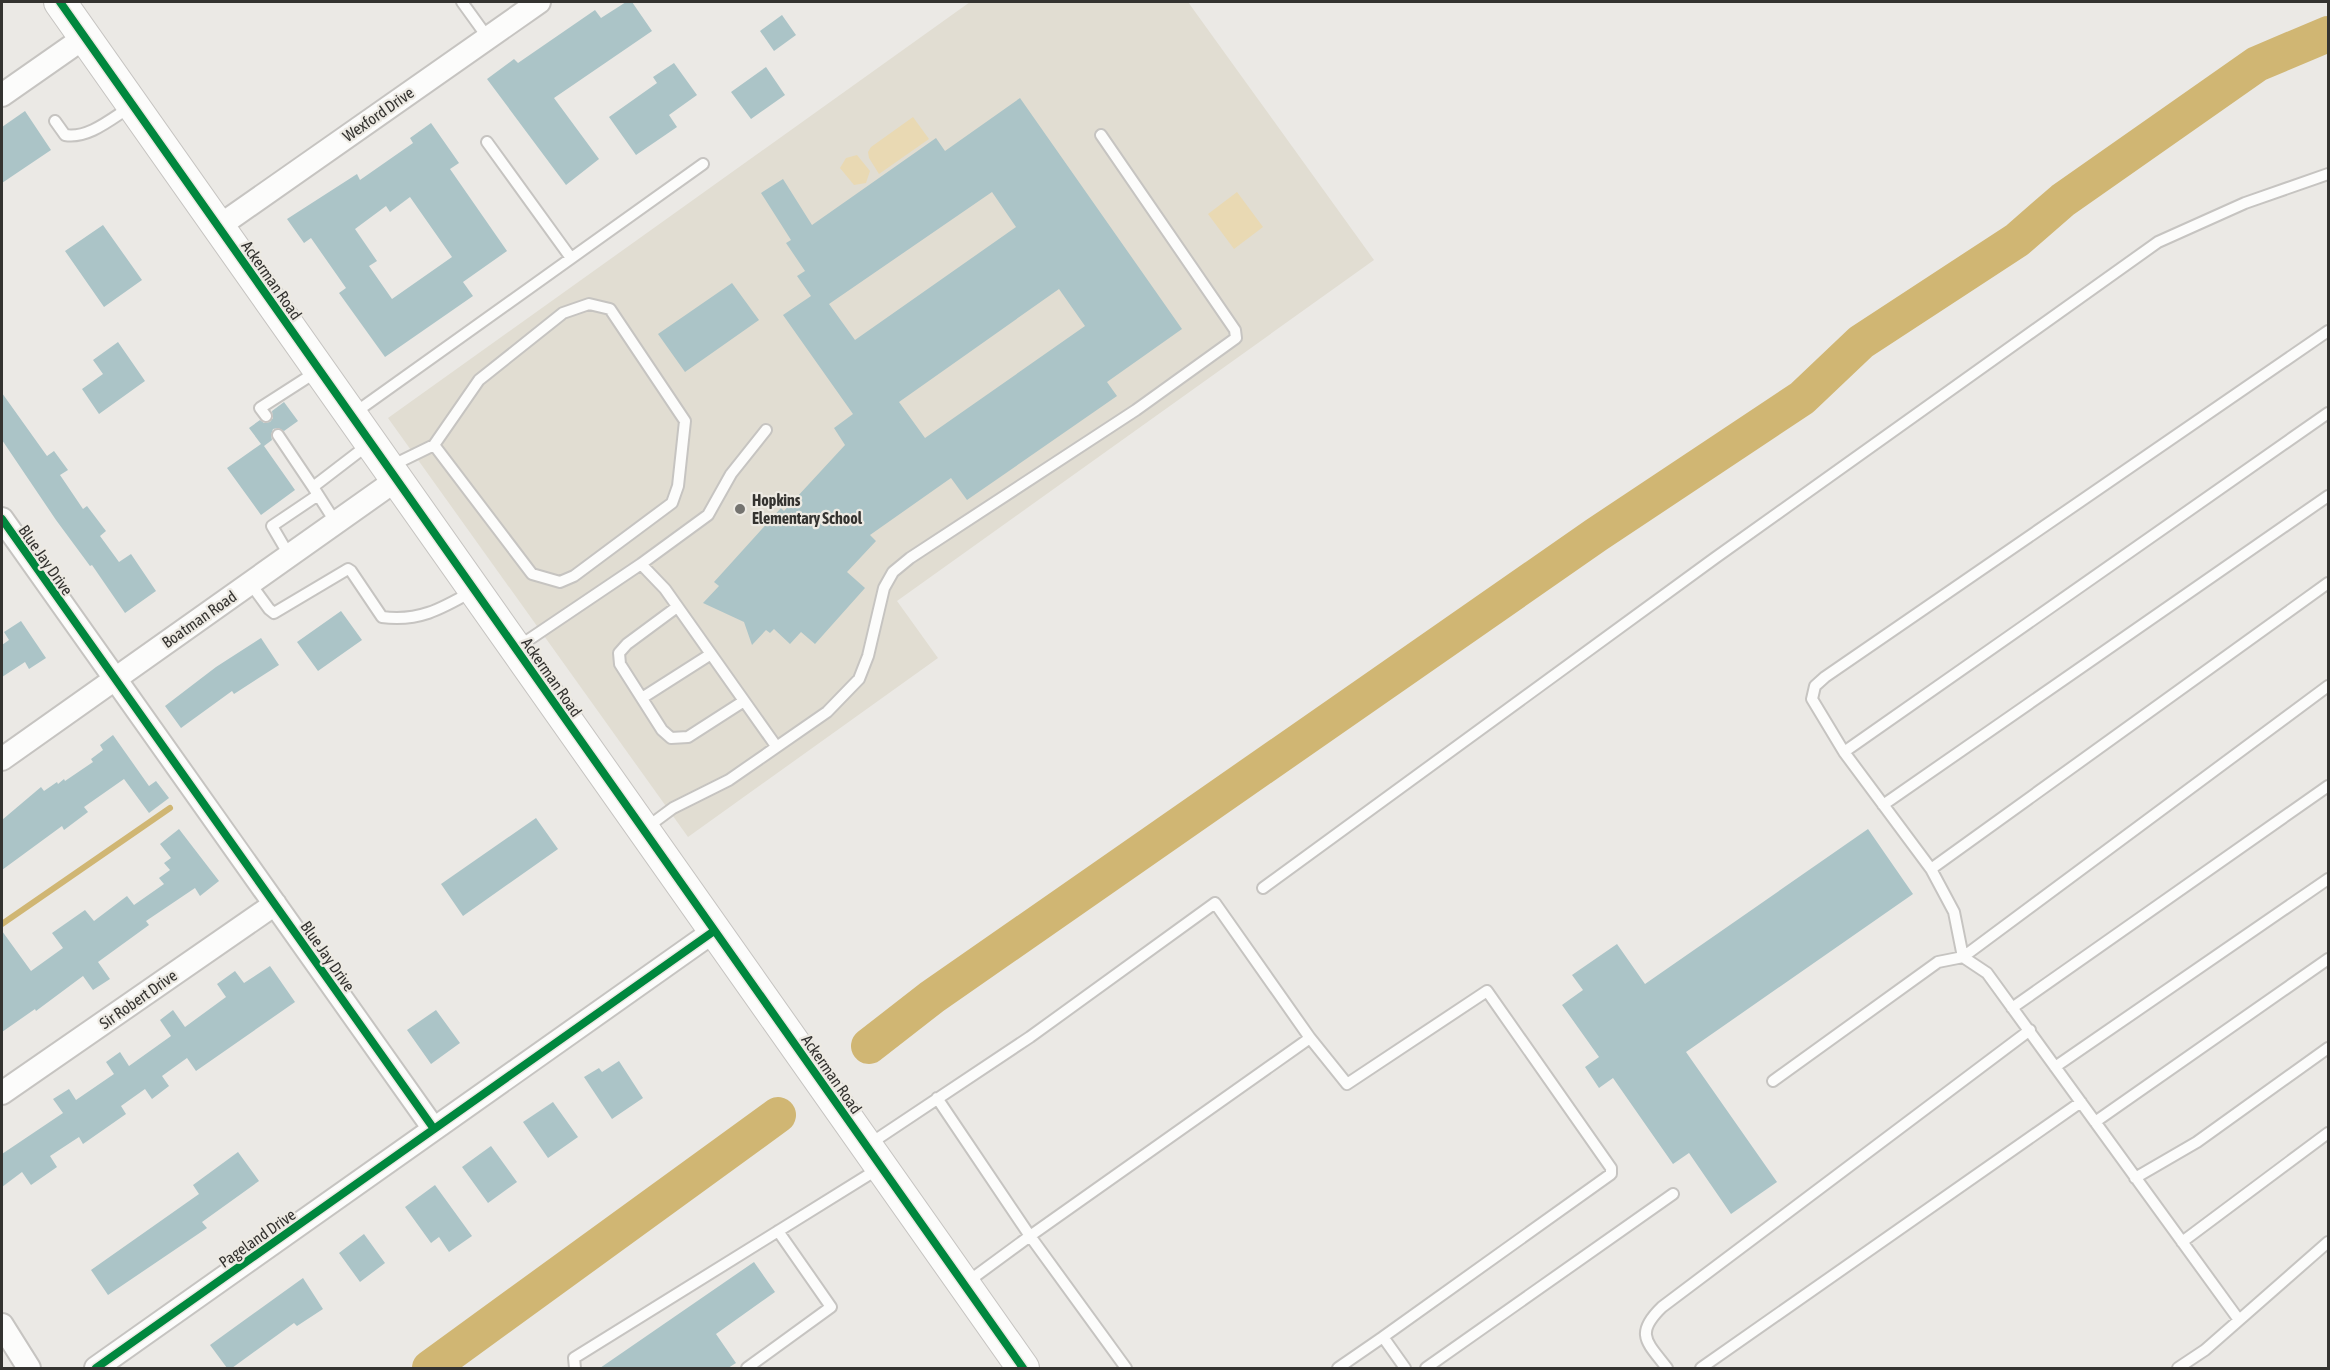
<svg xmlns="http://www.w3.org/2000/svg" width="2330" height="1370" viewBox="0 0 2330 1370" font-family="'Asap Condensed',sans-serif">
<style>
.built{fill:#e1ddd2}
.green{fill:#e9d9b3}
.lines{fill:none;stroke-linecap:round;stroke-linejoin:round}
.stream{stroke:#d0b673;stroke-width:6}
.river{stroke:#d0b673;stroke-width:36}
.building{fill:#abc4c7;fill-rule:evenodd}
.lane-casing{stroke:#c6c4c1;stroke-width:14}
.street-casing{stroke:#c6c4c1;stroke-width:26}
.secondary-casing{stroke:#c6c4c1;stroke-width:34}
.lane{stroke:#fcfcfb;stroke-width:10}
.street{stroke:#fcfcfb;stroke-width:22}
.secondary{stroke:#fcfcfb;stroke-width:32}
.cycleway-casing{stroke:#edeae3;stroke-width:11}
.cycleway{stroke:#00873e;stroke-width:8}
.poi-dot{fill:#74736f;stroke:#edeae3;stroke-width:2}
.labels{text-anchor:middle;dominant-baseline:central;stroke-width:4.5;stroke-linejoin:round;paint-order:stroke}
.street-label{font-size:16px;fill:#343330;stroke:#edeae3}
.poi-label{font-size:16px;font-weight:bold;fill:#343330;stroke:#edeae3;text-anchor:start}
</style>
<rect width="100%" height="100%" fill="#ebe9e5"/>
<path class="built" d="M970,2H1188L1374,260L897,601L938,658L688,837L388,418Z"/>
<path class="green" d="M913,117L929,139L879,174L869,158L868,152L871,147Z
M857,155L870,171L866,183L854,185L840,168L846,158Z
M1237,192L1263,227L1234,249L1208,214Z"/>
<g class="lines">
<path class="stream" d="M2,924L170,808"/>
<path class="river" d="M869,1046L932,997L1596,535L1802,398L1861,342L2017,240L2063,200L2257,64L2328,34
M430,1368L778,1115"/>
</g>
<path class="building" d="M626,2H632L652,31L554,98L599,159L566,185L487,79L514,59L518,63L595,10L601,18Z
M782,15L796,35L774,51L760,31Z
M674,63L697,95L669,115L677,127L636,155L609,117L657,83L653,77Z
M766,67L785,95L751,119L731,92Z
M1020,98L1182,329L1107,382L1117,396L967,500L951,478L870,535L876,541L847,572L865,588L815,644L801,632L790,644L774,629L770,633L766,630L752,645L744,622L703,603L719,586L714,582L781,508L784,511L845,445L834,428L853,414L783,315L811,296L797,276L805,271L786,243L791,240L761,193L783,179L812,225L936,138L945,151ZM992,192L1016,227L855,340L829,304ZM1059,289L1085,326L925,438L899,402Z
M25,111L51,150L2,183V127Z
M431,123L459,163L450,169L507,251L463,282L473,296L385,357L339,293L346,288L311,238L304,243L287,219L357,174L360,180L413,143L410,138ZM410,197L452,257L392,299L369,266L377,261L355,229L386,206L390,212Z
M103,225L142,280L104,307L65,251Z
M732,283L759,320L685,372L658,334Z
M118,342L145,381L99,414L82,389L103,374L93,360Z
M2,393L47,456L54,451L68,470L60,475L83,509L87,506L106,531L100,536L119,562L131,554L156,591L125,613L92,565L90,566L56,520L2,440Z
M284,402L298,421L284,431L278,428L273,429L271,435L272,440L264,446L295,490L261,515L227,468L261,444L249,428L260,420L264,423L270,422L273,418L272,411Z
M341,611L362,640L318,671L297,642Z
M21,621L46,658L29,669L25,662L2,677V645L9,640L4,632Z
M261,638L279,665L234,694L232,691L181,728L165,706L216,667Z
M113,735L149,786L156,781L169,798L149,813L124,779L84,807L88,812L64,830L62,826L2,870V820L41,787L44,791L57,782L58,784L64,779L65,781L93,762L91,759L103,750L100,745Z
M536,818L558,849L463,916L441,884Z
M179,829L219,881L200,896L195,888L146,921L149,925L98,962L110,979L93,990L83,976L36,1011L35,1009L2,1032V931L31,971L63,948L52,933L85,910L94,921L127,896L134,905L164,884L159,878L170,870L164,863L171,858L160,844Z
M1868,829L1913,894L1686,1052L1777,1182L1731,1214L1689,1153L1673,1164L1613,1078L1599,1088L1585,1067L1599,1057L1562,1005L1583,990L1572,975L1617,944L1645,984Z
M270,966L295,1002L196,1071L187,1058L162,1076L169,1086L152,1099L145,1089L121,1106L126,1114L83,1144L79,1137L50,1156L57,1167L31,1185L22,1172L2,1187V1154L63,1113L53,1099L69,1089L76,1100L114,1074L106,1062L120,1052L129,1066L171,1036L160,1020L173,1010L185,1027L226,997L217,984L235,971L244,983Z
M436,1010L460,1043L431,1064L407,1030Z
M619,1061L643,1098L612,1119L584,1077L599,1068L602,1072Z
M553,1102L578,1137L548,1158L523,1122Z
M491,1146L517,1182L488,1203L462,1167Z
M238,1152L259,1181L202,1222L207,1228L108,1295L91,1270L199,1194L193,1185Z
M435,1185L472,1236L449,1252L439,1237L431,1243L405,1207Z
M364,1234L385,1263L360,1282L339,1253Z
M754,1262L775,1292L716,1334L736,1363L728,1368H600Z
M303,1278L323,1309L297,1326L294,1323L232,1368H227L210,1345Z"/>
<g class="lines">
<g class="lane-casing">
<path id="lane" d="M462,2L488,38
M55,121L65,135C88,139 111,119 130,107
M487,142L571,258
M2328,331L1825,677L1815,686L1812,699L1844,752L1931,869L1954,912L1963,957L2328,686
M353,414L703,164
M266,416L260,408L316,372
M278,435L313,487
M391,466L434,445L479,380L563,313L589,304L610,309L685,421L678,486L672,503L574,576L560,582L532,574L434,445
M336,523L313,487L369,444
M289,555L272,526L318,495
M641,564L665,589L776,746
M250,583L269,609L274,613L348,569L351,571L382,617C418,622 441,609 471,592
M677,607L627,644L619,653L620,664L662,730L671,738L688,737L744,701
M518,647L641,564L708,515L731,474L766,430
M642,698L711,654
M1844,752L2328,413
M1883,805L2328,496
M646,828L673,808L729,780L827,712L859,679L868,656L884,588L893,572L910,558L1136,410L1236,338L1235,330L1101,135
M1931,869L2328,583
M1263,888L1715,558L2158,242L2245,203L2328,174
M2012,1008L2328,786
M2055,1067L2328,879
M1773,1081L1938,962L1963,957L1987,973L2239,1320
M937,1098L1030,1236L966,1283
M2095,1122L2328,959
M868,1145L1030,1037L1215,903L1310,1038L1347,1084L1487,991L1611,1168V1174L1383,1337L1405,1368
M2135,1178L2197,1142L2328,1048
M2182,1242L2328,1133
M575,1368L574,1358L878,1169
M747,1368L831,1307L778,1231
M1126,1368L1030,1236L1310,1038
M1338,1368L1383,1337
M1426,1368L1673,1194
M1667,1368C1647,1342 1634,1334 1662,1307L2030,1030
M1701,1368L2081,1102
M2178,1368L2205,1350L2328,1242"/>
</g>
<g class="street-casing">
<path id="street" d="M2,95L85,37
M218,227L539,2
M2,519L434,1129
M2,759L396,480
M2,1093L275,904
M2,1325L29,1368
M96,1368L714,931"/>
</g>
<g class="secondary-casing">
<path id="secondary" d="M60,2L1023,1368"/>
</g>
<use href="#lane" class="lane"/>
<use href="#street" class="street"/>
<use href="#secondary" class="secondary"/>
<g class="cycleway-casing">
<path id="cycleway" d="M60,2L1023,1368
M2,519L434,1129
M96,1368L714,931"/>
</g>
<use href="#cycleway" class="cycleway"/>
</g>
<circle class="poi-dot" cx="740" cy="509" r="6"/>
<g class="labels">
<g class="street-label">
<text transform="translate(378 114) rotate(-35)">Wexford Drive</text>
<text transform="translate(272 280) rotate(55)">Ackerman Road</text>
<text transform="translate(46 560) rotate(55)">Blue Jay Drive</text>
<text transform="translate(199 619) rotate(-35)">Boatman Road</text>
<text transform="translate(552 677) rotate(55)">Ackerman Road</text>
<text transform="translate(328 956) rotate(55)">Blue Jay Drive</text>
<text transform="translate(138 999) rotate(-35)">Sir Robert Drive</text>
<text transform="translate(832 1074) rotate(55)">Ackerman Road</text>
<text transform="translate(257 1238) rotate(-35)">Pageland Drive</text>
</g>
<g class="poi-label">
<text x="752" y="500">Hopkins<tspan x="752" dy="18">Elementary School</tspan></text>
</g>
</g>
<rect width="2330" height="1370" fill="none" stroke="#343330" stroke-width="6"/>
</svg>
